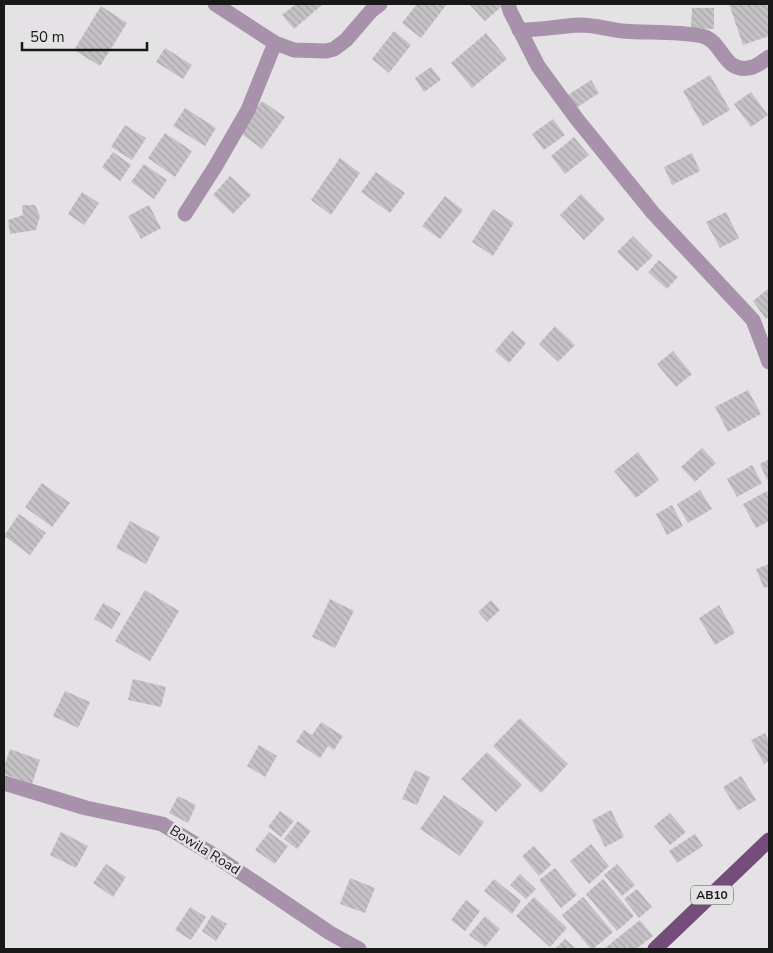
<svg xmlns="http://www.w3.org/2000/svg" width="773" height="953" viewBox="0 0 773 953" font-family="'Nunito Sans',sans-serif">
<style>
.building{fill:url(#building-back-hatch)}
.lines{fill:none;stroke-linecap:round;stroke-linejoin:round}
.minor{stroke:#a891ab;stroke-width:15}
.major{stroke:#754d7b;stroke-width:15}
.labels{text-anchor:middle;dominant-baseline:central;stroke-width:5;stroke-linejoin:round;paint-order:stroke}
.shield{fill:#e5e2e5;stroke:#565556;stroke-width:1}
.shield-label{font-size:12px;font-weight:bold;fill:#191819}
.street-label{font-size:14px;fill:#191819;stroke:#e5e2e5}
</style>
<defs>
<pattern id="building-back-hatch" width="6" height="6" patternUnits="userSpaceOnUse" patternTransform="scale(1.25)"><rect width="6" height="6" fill="#c5c2c6"/><path d="M-1 5l2 2M0 0l6 6M5-1l2 2" fill="none" stroke="#a9a6aa"/></pattern>
</defs>
<rect width="100%" height="100%" fill="#e5e2e5"/>
<path class="building" d="M296,4H323L294,29L282,15Z
M417,4H447L421,38L402,23Z
M469,4H499L501,7L485,21Z
M729,4H769V36L743,45Z
M101,6L127,23L100,66L74,50Z
M692,8H714V29L691,28Z
M394,31L411,45L389,73L372,59Z
M486,33L507,59L472,88L451,63Z
M165,48L192,65L183,79L156,62Z
M431,67L441,80L424,92L415,78Z
M710,75L730,110L703,126L683,91Z
M591,80L599,93L576,108L568,95Z
M751,92L768,115L751,127L734,104Z
M262,101L285,117L262,149L239,132Z
M185,108L216,128L205,146L173,126Z
M553,119L565,135L544,150L532,134Z
M125,125L146,138L132,160L111,147Z
M165,133L192,151L175,177L148,158Z
M574,137L589,155L565,174L551,156Z
M113,152L131,165L120,181L102,167Z
M692,153L700,171L672,185L664,167Z
M340,158L360,173L331,215L311,200Z
M144,164L167,180L154,199L131,182Z
M376,172L405,193L390,213L361,192Z
M230,176L251,195L233,214L213,195Z
M82,192L99,203L84,225L68,214Z
M581,194L605,219L584,240L560,215Z
M445,196L463,210L440,239L422,226Z
M22,205H35L40,216L36,230L10,234L8,220L23,215Z
M149,205L161,228L141,239L128,216Z
M493,209L514,223L493,256L472,242Z
M726,212L739,238L720,248L706,222Z
M633,236L653,256L637,271L617,252Z
M659,260L678,277L667,289L648,272Z
M769,288V316L766,319L753,301Z
M555,326L575,345L558,362L539,344Z
M512,331L526,343L509,363L495,351Z
M673,351L692,374L676,387L657,364Z
M748,390L761,414L728,432L715,407Z
M702,448L716,463L695,482L681,467Z
M638,452L659,480L636,498L614,471Z
M769,459V479L767,480L760,464Z
M752,465L762,483L737,497L727,479Z
M42,483L70,503L52,527L25,507Z
M700,490L712,509L688,523L677,504Z
M767,491L769,494V521L756,528L743,504Z
M672,505L683,526L667,535L656,514Z
M19,514L46,533L30,555L4,536Z
M130,521L160,537L146,564L116,548Z
M769,564V586L764,588L756,569Z
M145,590L179,611L150,661L115,641Z
M330,599L354,611L335,648L312,637Z
M491,600L500,610L487,622L478,612Z
M103,603L121,613L112,629L94,619Z
M719,605L735,633L715,645L699,618Z
M133,679L166,687L161,707L128,700Z
M65,691L90,702L78,728L53,716Z
M520,718L568,764L541,793L493,746Z
M321,722L343,736L334,750L328,746L320,758L296,742L304,730L312,735Z
M765,733L769,742V761L764,764L751,740Z
M259,745L277,756L265,777L247,766Z
M10,749L40,760L32,784L4,774V767Z
M487,752L522,785L496,812L461,779Z
M415,770L430,777L417,805L402,799Z
M741,776L756,800L738,811L723,787Z
M444,795L484,822L460,856L420,829Z
M178,796L196,805L188,823L169,813Z
M611,810L624,837L605,847L592,820Z
M280,811L294,821L281,837L268,827Z
M670,813L686,832L670,845L654,826Z
M298,821L311,831L297,849L284,839Z
M61,832L88,846L76,868L50,855Z
M269,832L288,846L275,864L255,850Z
M695,834L703,846L677,863L669,851Z
M591,844L609,866L589,884L570,861Z
M534,846L551,865L539,876L522,856Z
M106,864L126,877L113,897L93,883Z
M617,864L635,885L622,896L604,875Z
M555,868L577,895L561,908L539,880Z
M520,874L536,889L526,899L510,885Z
M350,878L375,888L365,913L340,904Z
M494,879L521,901L512,914L484,891Z
M603,879L634,916L617,931L586,894Z
M637,889L652,907L639,918L624,899Z
M534,897L567,928L550,947L516,916Z
M583,897L613,932L593,949H591L562,915Z
M466,900L480,911L465,931L451,920Z
M190,907L206,917L191,940L175,930Z
M212,915L227,924L216,941L202,931Z
M485,916L500,929L485,947L469,935Z
M640,920L653,936L636,949H604Z
M565,939L576,949H555Z"/>
<g class="lines">
<path class="minor" d="M215,4L275,43L294,50L326,51L334,49L346,40L371,11L380,4
M508,4L510,11L538,66L576,118L653,213L753,320L769,362
M519,30C540,30 560,26 580,25C594,25 608,29 622,31C648,33 675,31 702,36C724,41 723,76 753,67C759,65 764,60 769,57
M185,214L215,167L248,110L275,43
M4,783L86,808L162,824L217,857L330,933L359,949"/>
<path class="major" d="M655,949L769,840"/>
</g>
<g class="labels">
<rect class="shield" x="691" y="885.5" width="42" height="19" rx="4"/>
<g class="shield-label">
<text x="712" y="895">AB10</text>
</g>
<g class="street-label">
<text transform="translate(205 850) rotate(32)">Bowila Road</text>
</g>
</g>
<rect width="773" height="953" fill="none" stroke="#191819" stroke-width="10"/>
<path d="M22 42v8h125v-8" fill="none" stroke="#191819" stroke-width="2.5"/>
<text x="30" y="42" font-size="15" fill="#191819" stroke="#e5e2e5" stroke-width="4" paint-order="stroke">50 m</text>
</svg>
